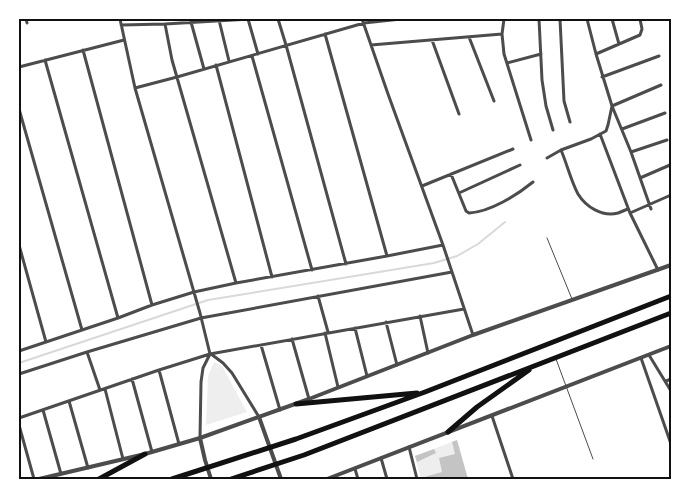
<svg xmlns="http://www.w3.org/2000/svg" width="690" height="498" viewBox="0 0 690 498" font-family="'Fira Sans Condensed',sans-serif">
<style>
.green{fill:#eee}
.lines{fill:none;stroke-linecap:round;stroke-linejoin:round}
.stream{stroke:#d9d9d9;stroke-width:2}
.building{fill:#c4c4c4}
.service{stroke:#4c4c4c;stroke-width:1}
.minor{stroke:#4c4c4c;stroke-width:3}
.tertiary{stroke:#4c4c4c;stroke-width:4}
.motorway{stroke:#111;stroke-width:5}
.neatline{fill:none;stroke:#111;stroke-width:2}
</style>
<rect width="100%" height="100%" fill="#fff"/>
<path class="green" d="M214,362L222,366L247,412L206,425L208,376Z
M457,440L468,479H421L415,456Z"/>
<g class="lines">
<path class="stream" d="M19,363L208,300L434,263L457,256L478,244L505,222"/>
</g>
<path class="building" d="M457,440L468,479H421V478L442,472L439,458L455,454L452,442Z
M434,449L436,453L417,462L415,456Z"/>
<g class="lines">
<path class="service" d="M547,238L572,299
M556,359L593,459
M586,479L589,478"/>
<path class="minor" d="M26,19L27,23
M120,19L135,88L200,313L210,354
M248,19L258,54
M278,19L286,45L346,264
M362,19L388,94L443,245L473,335
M504,19L502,34L504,54L531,140
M539,19L542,80L546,106L553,130
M560,19L564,101L570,122
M587,19L596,54L612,106L631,152L651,209
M612,19L619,44
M219,20L229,61
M191,22L204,69
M165,24L172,60L236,283
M121,25L165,24L250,19
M325,34L387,256
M469,37L494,101
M432,40L459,114
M371,45L502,34
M83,50L152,305
M596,54L640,35L642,29L640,19
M252,56L312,270
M45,60L118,318
M507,63L541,54
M216,65L272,277
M19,67L124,40
M602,77L659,56
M135,88L177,77L364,23L401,19
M19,109L82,330
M622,129L665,113
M600,134L630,213L658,270
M561,150C567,164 571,181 578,194C586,207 602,217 618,213C621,212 625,210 628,209
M631,152L667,140
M547,158L561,150L591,139L606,131L608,125L612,106L661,85
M451,174L466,211L469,213C490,212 517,195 533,182
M640,178L670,165
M422,186L513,149
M459,193L520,165
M630,213L671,195
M19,245L46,342
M318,296L328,332
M420,316L428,353
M386,322L397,365
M355,328L367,376
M325,333L338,387
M292,339L309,399
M261,345L280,410
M19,351L118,318L152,305L194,292L236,283L387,256L443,245
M87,352L100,390
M211,354L223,363L232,373L259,417
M649,355L671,391
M641,358L671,444
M159,370L179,444
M19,374L87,352L201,318L452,272
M132,379L152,452
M666,381L671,379
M105,389L123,459
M69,401L88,468
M43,410L61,474
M492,416L513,479
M19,418L159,370L210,354L464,309
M19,425L34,479
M200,438L201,382L203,368L210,354
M409,447L417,479
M381,458L387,479
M355,469L358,479"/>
<path class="tertiary" d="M259,417L281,479
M200,438L205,460L211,479
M39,479L145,454L200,438L309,399L473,335L671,265
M327,479L671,346"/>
<path class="motorway" d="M296,404L417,393
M448,432L477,407L529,370
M99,479L145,454
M172,479L296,439L425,392L671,296
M231,479L304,455L671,313"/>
</g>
<rect width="690" height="498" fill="none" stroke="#ffffff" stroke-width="40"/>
<rect x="20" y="20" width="650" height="458" class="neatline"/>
</svg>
